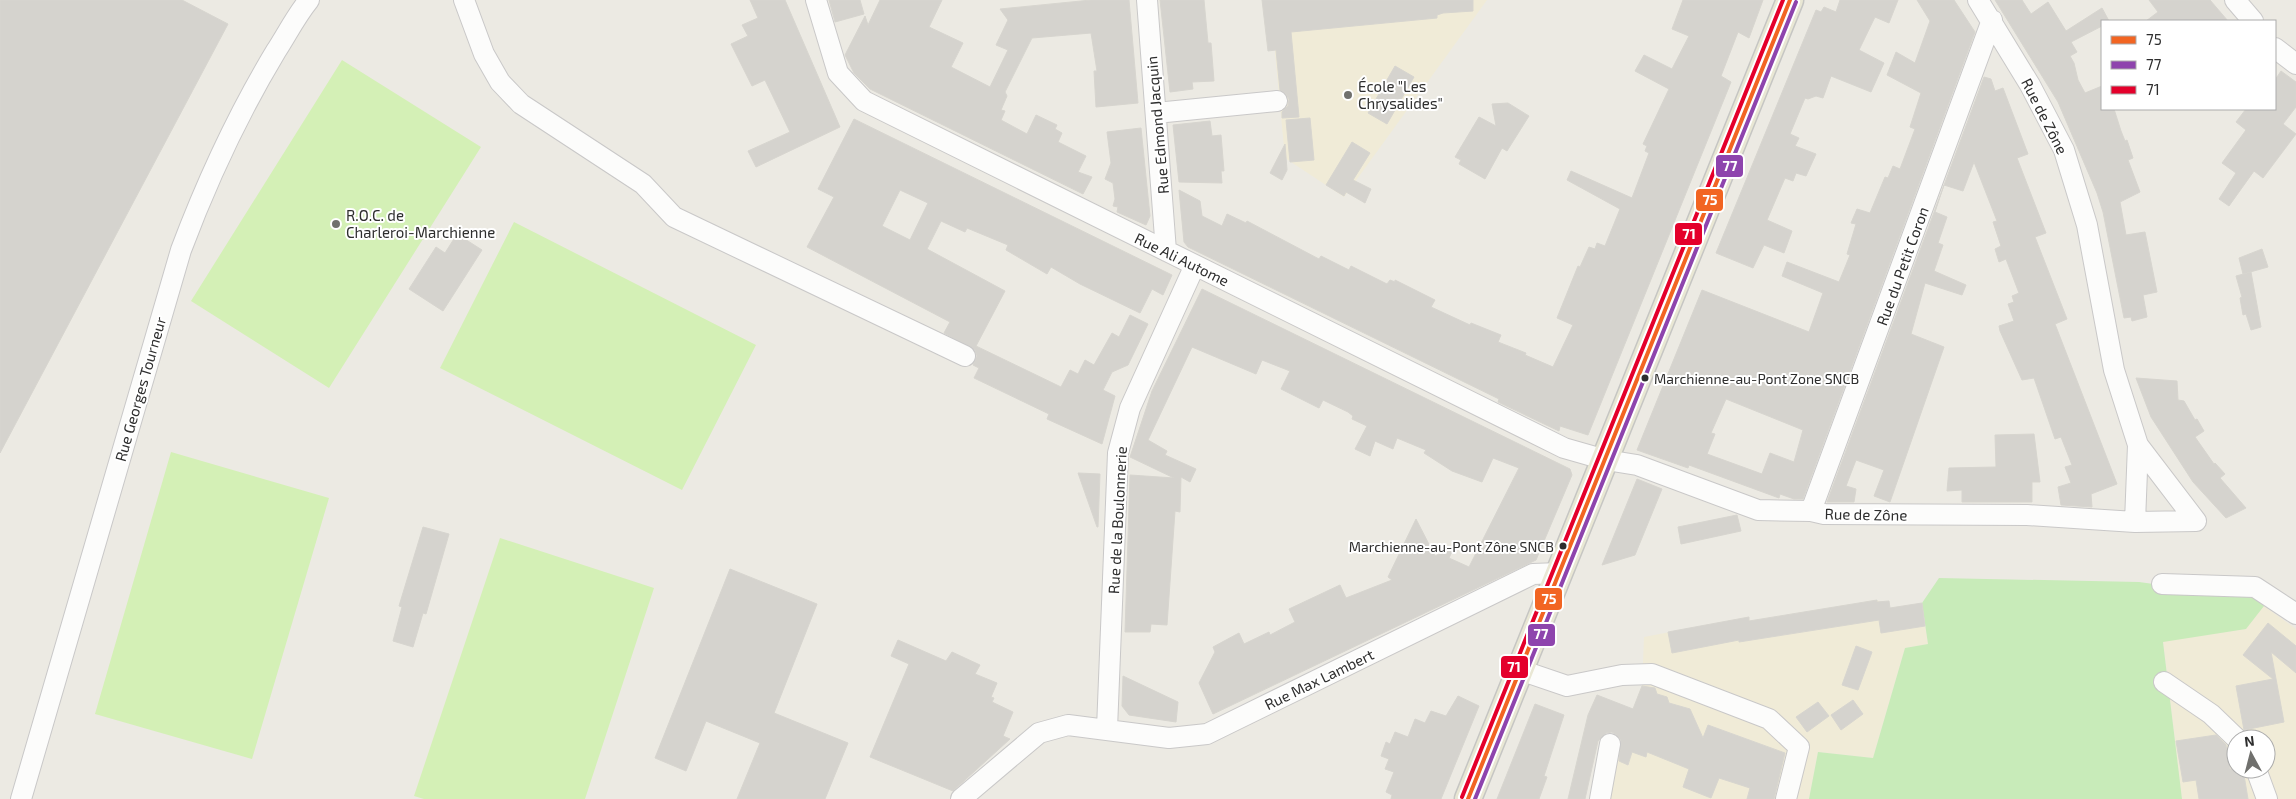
<svg xmlns="http://www.w3.org/2000/svg" width="2296" height="799" viewBox="0 0 2296 799" font-family="'Exo 2',sans-serif">
<style>
.education{fill:#f0ebd7;fill-rule:evenodd}
.green{fill:#c8ebb9}
.pitch{fill:#d4f0b6}
.building{fill:#d5d3ce;stroke:#d7d5cf;fill-rule:evenodd}
.lines{fill:none;stroke-linecap:round;stroke-linejoin:round}
.minor-casing{stroke:#c9c8c8;stroke-width:22}
.major-casing{stroke:#c6c6c3;stroke-width:29}
.minor{stroke:#fcfcfb;stroke-width:20}
.major{stroke:#e9e7d4;stroke-width:26}
.bus-1-casing{stroke:#fff;stroke-width:8}
.bus-2-casing{stroke:#fff;stroke-width:8}
.bus-3-casing{stroke:#fff;stroke-width:8}
.bus-1{stroke:#f26522;stroke-width:4}
.bus-2{stroke:#8e44ad;stroke-width:4}
.bus-3{stroke:#e4002b;stroke-width:4}
.poi-dot{fill:#70706d;stroke:#fff;stroke-width:2}
.bus-dot{fill:#2e2e2e;stroke:#fff;stroke-width:2}
.labels{text-anchor:middle;dominant-baseline:central;stroke-width:4;stroke-linejoin:round;paint-order:stroke}
.bus-label{font-size:14px;fill:#2e2e2e;stroke:#fff;text-anchor:start}
.poi-label{font-size:15px;fill:#2e2e2e;stroke:#fff;text-anchor:start}
.street-label{font-size:15px;fill:#2e2e2e;stroke:#fff}
.line-badge{stroke:#fff;stroke-width:2}
.badge-label{font-size:14px;text-anchor:middle;font-weight:bold;fill:#fff}
</style>
<rect width="100%" height="100%" fill="#eceae3"/>
<path class="education" d="M1270,0H1487L1344,197L1285,158Z
M1877,600L1890,608L1922,603L1928,644L1905,648L1873,758L1818,752L1809,799H1607L1615,760L1637,705L1636,701L1642,686L1644,637L1748,617L1750,621Z
M2264,606L2296,629V799H2182L2163,641L2245,629ZM2236,739H2266V769H2236Z"/>
<path class="green" d="M1939,578L2139,582L2256,598L2264,606L2246,629L2163,642L2182,799H1809L1818,752L1873,758L1905,648L1928,644L1922,603Z"/>
<path class="pitch" d="M342,60L481,147L329,388L191,301Z
M514,222L756,345L682,490L440,368Z
M171,452L329,498L252,759L95,714Z
M500,538L654,588L585,799H424L414,796Z"/>
<path class="building" d="M0,0H182L228,24L0,453Z
M750,0H785L840,127L756,167L748,151L790,132L765,80L752,86L731,44L748,36L742,25L758,18Z
M829,0H860L864,14L835,22Z
M880,0H942L929,27L963,43L951,67L990,87L1008,50L996,45L1008,20L1000,9L1091,0H1129L1138,103L1096,107L1094,71H1097L1091,33L1032,38L1005,92L1007,96L1001,110L1005,111L1001,120L1027,134L1036,115L1057,125L1055,129L1062,133L1058,142L1086,156L1078,172L1092,177L1083,194L870,89L854,73L845,55L865,16L868,25Z
M1160,0H1204L1208,43H1211L1214,81L1192,82L1193,89L1170,92Z
M1262,0H1473V11L1443,13L1437,15V18L1291,32L1299,117L1282,118V112L1288,106L1289,99L1286,94L1280,90L1276,50L1268,51Z
M1683,0H1763L1749,38L1738,32L1721,76L1731,82L1588,435L1560,426L1559,431L1542,423L1498,402L1499,399L1188,247L1184,242L1179,190L1200,201L1202,216L1222,226L1227,214L1246,223L1247,221L1319,259L1321,256L1349,270L1351,266L1387,284L1390,280L1395,282V280L1435,300L1431,307L1470,325L1471,323L1501,335L1498,342L1526,353L1525,355L1553,367L1573,325L1557,318L1578,266L1580,267L1589,247L1595,249L1597,243L1605,246L1620,209L1567,180L1571,171L1632,198L1649,153L1645,151L1647,146L1643,144L1669,89L1635,71L1644,55L1672,69L1689,36L1672,29Z
M1840,0H1898L1889,23L1875,17L1859,50L1884,63L1871,92L1831,76L1823,98L1816,96L1808,99L1805,98L1790,134L1799,138L1795,146L1816,154L1806,176L1796,173L1793,181L1785,178L1767,220L1792,231L1784,253L1764,245L1753,268L1716,253L1816,10L1821,12L1824,7L1836,12Z
M1917,0H1954L1975,32L1803,499H1794L1780,494L1779,498L1689,465L1688,468L1637,450L1702,290L1809,332L1823,293L1782,276L1787,262L1839,282L1850,255L1847,254L1856,224L1851,223L1857,209L1870,213L1885,177L1888,178L1893,166L1900,169L1915,129L1910,127L1921,93L1887,75L1896,52L1915,63L1930,21ZM1726,399L1803,430L1794,462L1770,453L1762,474L1707,454L1715,434L1711,433Z
M1995,0H2022L2031,14L2048,2L2066,31L2102,8L2109,21H2102V26L2071,42L2077,52L2070,56L2074,63L2078,80L2085,93L2102,86V109H2114L2121,131L2125,141L2127,140L2133,158L2128,160L2140,192L2120,202L2126,235L2145,232L2157,292L2143,295L2147,317L2132,321L2131,317L2124,318L2103,212L2097,193L2058,102Z
M2149,0H2210L2228,21H2146L2158,12Z
M1395,66L1414,77L1387,124L1368,113Z
M2281,71L2296,82V107L2283,124L2296,134L2263,178L2254,171L2229,206L2219,199L2236,173L2222,163L2246,130L2236,122L2246,109H2275V80Z
M1984,77L1991,79L1995,91L2003,88L2028,154L2017,158L2046,233L2035,237L2067,319L2055,324L2117,484L2091,494L2092,507L2061,505L2058,487L2071,483L2065,467L2072,465L2061,437L2055,439L2034,378L2022,380L2000,331L1999,326L2014,321L2008,304L2014,302L2012,296L2019,293L2006,259L1999,262L1995,249L2001,246L1993,222L1997,221L1974,162L1963,191L1944,185L1935,212L1947,217L1938,243L1943,245L1934,271L1966,285L1962,295L1925,283L1911,334L1944,347L1890,502L1874,496L1884,470L1856,460L1846,486L1856,489L1854,502H1827Z
M1508,103L1529,116L1507,151L1502,148L1485,179L1459,164L1461,160L1455,157L1479,117L1496,126L1492,104Z
M1310,118L1314,160L1290,162L1286,120Z
M854,119L1172,275L1163,295L1152,289L1140,313L1080,284L1051,267L1047,274L1006,250L1008,245L967,228L965,232L941,221L927,249L1005,291L976,346L1061,387L1070,370L1078,374L1085,360L1094,365L1112,333L1119,337L1130,315L1148,324L1128,365L1112,372L1103,390L1115,396L1102,444L1047,419L1049,414L974,378L979,368L973,365L977,356L975,350L944,333L950,322L807,247L834,197L818,189ZM900,190L928,203L910,240L882,226Z
M1210,121L1212,136L1221,135L1224,171H1221L1222,183L1179,182L1173,125Z
M1141,128L1150,216L1146,225L1117,212L1118,207L1113,206L1115,199L1113,183L1105,179L1111,163L1107,132Z
M1352,142L1370,153L1353,180L1371,189L1365,203L1346,192L1344,196L1326,185Z
M1285,144L1287,170L1282,180L1270,173Z
M457,234L482,250L443,311L409,289L436,247L445,253Z
M2262,249L2268,267L2243,274L2239,258Z
M2251,272L2261,327L2251,330L2246,314L2243,315L2240,298L2242,297L2236,276Z
M1202,289L1570,469L1572,475L1536,560L1213,714L1199,683L1215,652L1213,647L1239,633L1244,644L1269,632L1270,635L1295,622L1289,609L1340,585L1346,598L1392,580L1388,577L1416,519L1435,556L1454,547L1449,558L1469,567L1519,468L1493,458L1482,482L1452,471L1424,453L1426,450L1397,438L1393,449L1375,441L1370,456L1355,449L1367,426L1352,419L1353,416L1348,412L1323,400L1319,408L1281,389L1290,371L1262,360L1256,374L1192,347L1148,440L1167,451L1165,455L1196,469L1190,482L1181,477L1180,512L1175,511L1167,625L1151,624L1150,632H1125L1130,475L1174,478L1130,457L1152,391Z
M2136,378L2177,381L2178,400L2184,401L2195,420L2197,419L2204,431L2195,437L2214,464L2215,463L2225,474L2220,478L2246,508L2226,518L2193,482L2151,417Z
M2034,434L2040,482H2032V502H1962V490L1947,491L1949,468L1996,467L1995,435Z
M1078,473L1100,474L1098,527H1097Z
M1637,479L1662,489L1635,555L1602,565Z
M1737,515L1741,531L1681,544L1678,527Z
M423,527L449,534L426,614L423,613L413,647L393,641L402,607L399,606Z
M730,569L817,604L774,713L848,743L825,799H737L760,743L706,721L686,771L655,758Z
M1877,600V602L1889,601L1890,608L1922,603L1925,626L1881,633L1879,620L1739,642V640L1672,653L1668,632L1749,617V621Z
M2268,623L2296,646V673L2271,652L2284,722L2244,730L2236,686L2273,679L2243,655Z
M898,640L946,661L952,652L980,665L975,674L997,683L991,697L994,698L992,702L1013,712L1003,736L1010,739L953,791L870,757L909,664L891,656Z
M1856,646L1872,652L1858,690L1842,685Z
M1123,676L1178,702L1176,722L1129,715L1122,706Z
M1642,686L1655,688L1657,694L1667,697L1669,703L1690,709L1703,738L1708,725L1785,753L1774,799H1747L1750,788L1719,778L1711,798L1683,787L1689,769L1647,752L1646,757L1632,752L1628,765L1619,761L1621,740L1617,735L1612,732L1606,733L1598,741L1585,799H1568L1588,715L1597,695L1633,709Z
M1458,696L1479,706L1441,799H1391L1392,795L1386,792L1394,772L1385,769L1389,759L1381,756L1386,742L1390,744L1395,732L1408,737L1415,719L1425,723L1431,711L1446,716Z
M1853,700L1863,714L1841,730L1831,715Z
M1818,702L1829,716L1807,732L1796,717Z
M1535,704L1564,715L1544,776L1547,777L1539,799H1497Z
M2216,735L2226,745L2230,769H2243L2248,799H2199L2196,780L2183,782L2176,741Z"/>
<g class="lines">
<g class="minor-casing">
<path id="minor" d="M464,0L484,54L500,82L521,104L643,184L674,217L965,356
M816,0L838,73L864,101L1564,448L1606,460L1637,465L1758,510L1811,511L1824,514L2027,515L2135,522L2196,521
M1147,0L1166,251
M1978,0L2030,85L2064,150L2087,225L2114,370L2138,445L2196,521
M2235,0L2253,21
M2275,48L2296,64
M1156,113L1277,101
M1811,511L1992,20
M2135,522L2138,445
M2162,584L2255,587L2296,614
M1520,670L1567,686L1622,675L1652,674L1769,719L1799,747L1786,799
M2164,682L2211,714L2237,739
M1107,729L1118,453L1130,408L1195,265
M2256,769L2267,799
M21,799L181,250C207,181 238,114 276,51C287,34 296,16 309,0
M961,799L1039,733L1068,725L1169,738L1207,734L1533,574L1559,573
M1600,799L1610,744"/>
</g>
<g class="major-casing">
<path id="major" d="M1468,799L1790,0"/>
</g>
<use href="#minor" class="minor"/>
<use href="#major" class="major"/>
<g class="bus-1-casing">
<path id="bus-1" d="M1468,799L1790,0"/>
</g>
<g class="bus-2-casing">
<path id="bus-2" d="M1475,799L1796,2"/>
</g>
<g class="bus-3-casing">
<path id="bus-3" d="M1462,797L1783,0"/>
</g>
<use href="#bus-1" class="bus-1"/>
<use href="#bus-2" class="bus-2"/>
<use href="#bus-3" class="bus-3"/>
</g>
<g class="poi-dot">
<circle cx="1348" cy="95" r="5"/>
<circle cx="336" cy="224" r="5"/>
</g>
<g class="bus-dot">
<circle cx="1645" cy="378" r="4.5"/>
<circle cx="1563" cy="546" r="4.5"/>
</g>
<g class="labels">
<g class="bus-label">
<text x="1654" y="378">Marchienne-au-Pont Zone SNCB</text>
<text x="1554" y="546" text-anchor="end">Marchienne-au-Pont Zône SNCB</text>
</g>
<g class="poi-label">
<text x="1358" y="86">École "Les<tspan x="1358" dy="17">Chrysalides"</tspan></text>
<text x="346" y="215">R.O.C. de<tspan x="346" dy="17">Charleroi-Marchienne</tspan></text>
</g>
<g class="street-label">
<text transform="translate(2045 116) rotate(63)">Rue de Zône</text>
<text transform="translate(1157 125) rotate(-95)">Rue Edmond Jacquin</text>
<text transform="translate(1182 259) rotate(26)">Rue Ali Autome</text>
<text transform="translate(1902 266) rotate(-70)">Rue du Petit Coron</text>
<text transform="translate(140 389) rotate(-74)">Rue Georges Tourneur</text>
<text transform="translate(1866 514) rotate(1)">Rue de Zône</text>
<text transform="translate(1117 520) rotate(-87)">Rue de la Boulonnerie</text>
<text transform="translate(1319 679) rotate(-26)">Rue Max Lambert</text>
</g>
</g>
<g class="line-badge">
<rect x="1715" y="154" width="29" height="24" rx="5" fill="#8e44ad"/>
<rect x="1695" y="188" width="29" height="24" rx="5" fill="#f26522"/>
<rect x="1674" y="222" width="29" height="24" rx="5" fill="#e4002b"/>
<rect x="1534" y="587" width="29" height="24" rx="5" fill="#f26522"/>
<rect x="1527" y="623" width="29" height="24" rx="5" fill="#8e44ad"/>
<rect x="1500" y="655" width="29" height="24" rx="5" fill="#e4002b"/>
</g>
<g class="badge-label">
<text x="1730" y="171">77</text>
<text x="1710" y="205">75</text>
<text x="1689" y="239">71</text>
<text x="1549" y="604">75</text>
<text x="1541" y="639">77</text>
<text x="1514" y="672">71</text>
</g>
<rect x="2101" y="20" width="175" height="90" fill="#ffffff" stroke="#ababab"/>
<rect x="2111" y="36" width="25" height="8" fill="#f26522" stroke="#ababab"/>
<text x="2146" y="45" font-size="15" fill="#2e2e2e">75</text>
<rect x="2111" y="61" width="25" height="8" fill="#8e44ad" stroke="#ababab"/>
<text x="2146" y="70" font-size="15" fill="#2e2e2e">77</text>
<rect x="2111" y="86" width="25" height="8" fill="#e4002b" stroke="#ababab"/>
<text x="2146" y="95" font-size="15" fill="#2e2e2e">71</text>
<g transform="translate(2251 754) rotate(353)"><circle r="24" fill="#ffffff" stroke="#ababab"/>
<path d="M0-4L9 19L0 12L-9 19Z" fill="#70706d"/>
<text y="-8" font-size="14" font-weight="bold" text-anchor="middle" fill="#2e2e2e">N</text>
</g>
</svg>
